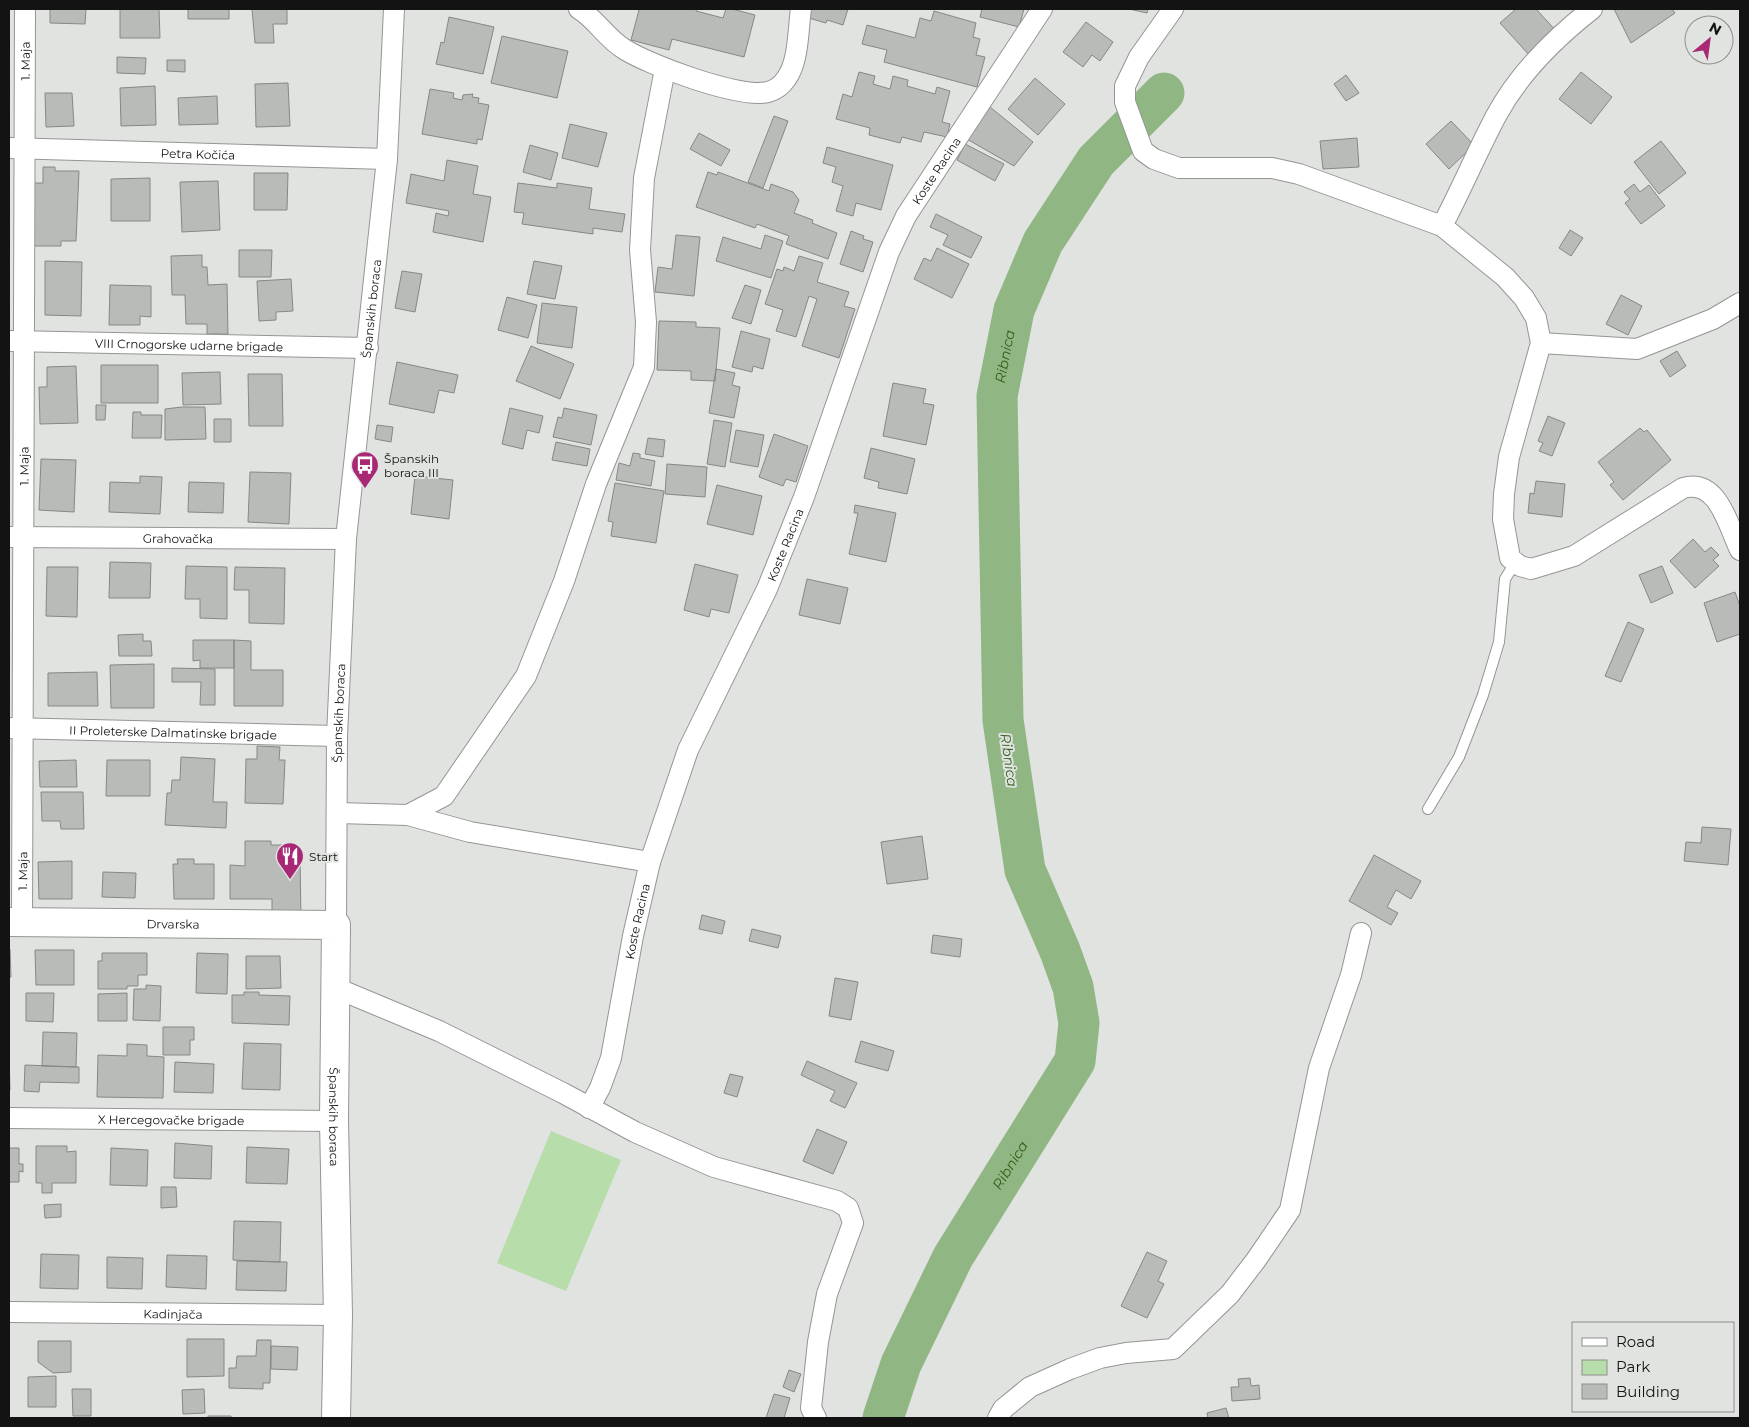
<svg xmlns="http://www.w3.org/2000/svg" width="1749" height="1427" viewBox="0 0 1749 1427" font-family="Montserrat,sans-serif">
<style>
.green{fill:#b7ddaa}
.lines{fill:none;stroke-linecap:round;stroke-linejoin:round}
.river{stroke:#90b683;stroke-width:41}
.building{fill:#b8bbb7;stroke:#868885}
.lane-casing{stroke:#949693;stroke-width:12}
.street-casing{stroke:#949693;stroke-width:22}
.secondary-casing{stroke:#949693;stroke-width:30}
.lane{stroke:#fff;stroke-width:10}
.street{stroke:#fff;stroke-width:20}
.secondary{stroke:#fff;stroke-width:28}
.labels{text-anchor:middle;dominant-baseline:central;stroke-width:4;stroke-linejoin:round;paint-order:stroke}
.street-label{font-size:12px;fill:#121312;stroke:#e0e3e0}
.poi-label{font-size:12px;fill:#121312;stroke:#e0e3e0;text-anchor:start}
.water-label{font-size:14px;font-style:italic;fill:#30601b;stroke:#e0e3e0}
</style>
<rect width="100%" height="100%" fill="#e0e3e0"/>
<path class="green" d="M551,1131L621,1160L566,1291L497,1263Z"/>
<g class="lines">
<path class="river" id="s1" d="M883,1418L901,1364L953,1257L1075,1061L1079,1023L1073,987L1060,951L1025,870L1003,720L997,396L1014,310L1043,242L1096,161L1164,93"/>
</g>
<path class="building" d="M50,9H86L85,24L50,23Z
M120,9H159L160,38H120Z
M188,9H229V19H188Z
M252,9H287V24H273L274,43H255Z
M635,9H697L696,11L723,18L726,9H732L755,15L744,57L672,39L669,50L631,40L639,10Z
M807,9H848L843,25L827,20L826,23L805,17Z
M979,9H1024L1019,27L980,17L982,9Z
M1129,9H1148L1147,13Z
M1516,9H1536L1558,33L1531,57L1500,23Z
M1614,9H1672L1675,13L1631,43Z
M934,11L976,23L973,37L980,39L976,55L985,57L977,87L884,62L887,50L862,44L867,25L915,38L920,18L931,21Z
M449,17L494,27L483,74L436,64L441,42L444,43Z
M1086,22L1113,42L1100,61L1092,55L1083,67L1063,52Z
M502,36L568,51L557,98L491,83Z
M117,57L146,58L145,74L117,73Z
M167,60H185V72L167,71Z
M859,72L875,76L873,84L890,89L893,76L908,80L907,86L935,94L937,87L950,91L942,122L950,124L947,137L924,132L921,142L902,137L900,143L869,135L870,128L836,119L843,94L852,97Z
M1581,72L1612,97L1591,124L1559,99Z
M1346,75L1359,93L1346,101L1334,84Z
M1035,78L1065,104L1038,135L1008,109Z
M288,83L290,126L256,127L255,84Z
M155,86L156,125L121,126L120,88Z
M430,89L454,93L453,98L462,100L463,95L473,94L472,97L479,98L478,103L489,105L482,140L477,139V144L422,134Z
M45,93H72L74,126L46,127Z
M217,96L218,124L179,125L178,98Z
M990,107L1033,142L1014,166L965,138Z
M774,116L788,121L763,188L748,182Z
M1451,121L1474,145L1449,169L1426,144Z
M570,124L607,133L598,167L562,158Z
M699,133L730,150L721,166L690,149Z
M1357,138L1359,167L1323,169L1320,141Z
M1661,141L1686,173L1659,194L1634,162Z
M965,144L1004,164L995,181L957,160Z
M530,145L558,153L551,180L523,172Z
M827,147L893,165L881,210L856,203L853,216L836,211L843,186L832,182L836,167L823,163Z
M447,160L478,166L473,194L491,197L483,242L433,232L436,213L448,216L449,211L406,203L411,174L444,181Z
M43,167H55V171H79L76,241H61V246H30L31,183H43Z
M708,172L717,175L718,172L769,191L771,184L793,192L799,200L794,213L813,220L812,223L837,233L828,259L786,244L789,236L757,224L755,228L696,207Z
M254,173H288L287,210H254Z
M150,178V221H111V179Z
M218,181L220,230L182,232L180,182Z
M518,183L557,188V183L592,188L589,209L625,214L622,232L593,228V234L522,224L524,213L514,212Z
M1634,184L1640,192L1649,185L1665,206L1641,224L1625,203L1630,199L1624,192Z
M936,214L982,237L971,258L943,245L948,235L930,227Z
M1570,230L1583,238L1571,256L1559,248Z
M851,231L864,236L863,239L873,242L863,272L840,264Z
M676,235L700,237L694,296L655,292L658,267L672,269Z
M765,235L783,241L771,278L716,261L723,237L761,249Z
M937,248L969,264L952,298L914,279L924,258L931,261Z
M239,250H272L271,277H239Z
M202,255V267H207L208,285L227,284L228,334H207V324H186L185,295H172L171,256Z
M799,256L823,263L817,282L849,292L844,306L855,309L839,358L802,346L817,299L809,296L796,337L776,331L783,310L765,304L777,269L783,271L784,267L794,271Z
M45,261L82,262L81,316L45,315Z
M534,261L562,266L555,299L527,294Z
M402,271L422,274L415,312L395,308Z
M291,279L293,311L276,312V320L259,321L257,281Z
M110,285L151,286V317L140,316V325H109Z
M745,285L761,290L751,324L732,318Z
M1621,295L1642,306L1628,335L1606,324Z
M507,297L537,305L528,338L498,330Z
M542,303L577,307L572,348L537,343Z
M659,321L696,322V327L720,328L715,381L691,380V371L657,370Z
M741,331L770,339L763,369L753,366L752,372L732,367Z
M531,346L574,364L560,399L516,381Z
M1677,351L1686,366L1670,377L1660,361Z
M397,362L458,375L454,393L439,390L434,413L389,404Z
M101,365H158V403H101Z
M76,366L78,423L40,424L39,387H47V367Z
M716,369L735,373L732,385L740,387L734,418L709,413Z
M220,372L221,404L183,405L182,373Z
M248,374H282L283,426H249Z
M893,383L926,389L923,403L934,405L926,445L883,436Z
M96,405H106L105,420H96Z
M182,407H205L206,439L165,440V409Z
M510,408L543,416L539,433L527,430L523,449L502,444Z
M564,408L597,415L591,445L553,437L558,417L562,418Z
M133,412H141V415H162L161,438H132Z
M1548,416L1565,423L1552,456L1539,451L1543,443L1538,441Z
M214,419H231V442H214Z
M714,420L732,423L725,467L707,464Z
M377,425L393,427L391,442L375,439Z
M1640,428L1644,432L1647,430L1671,460L1623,500L1610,485L1614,482L1598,462Z
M736,430L764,435L758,467L730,462Z
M774,434L808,446L796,482L786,479L783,486L759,477Z
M648,438L665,440L663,457L645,454Z
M556,442L590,449L587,466L552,460Z
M871,448L915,459L907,494L878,488L879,482L864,478Z
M633,453L640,454V458L655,461L651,486L616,480L619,463L630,466Z
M41,459L76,460L74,512L39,510Z
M667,464L707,467L705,497L665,494Z
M250,472L291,473L289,524L248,522Z
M140,476L162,477L160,514L109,512L110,482L140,483Z
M415,476L453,480L449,519L411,514Z
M1536,481L1565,484L1562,517L1528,513L1530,493L1534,494Z
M189,482L224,483L223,513L188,512Z
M615,483L664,491L656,543L611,536L613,522L608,521Z
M717,485L762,496L753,535L707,524Z
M855,505L896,513L886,562L849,554L858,513H854Z
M1693,539L1705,552L1711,547L1719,555L1713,560L1719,566L1695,588L1670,561Z
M110,562L151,563L150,598H109Z
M695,564L738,575L729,613L711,609L709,617L684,610Z
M186,566L227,567V619L200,618V599H185Z
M1662,566L1673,593L1651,603L1639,575Z
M47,567H78L77,617L46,616Z
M235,567L285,568L284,624L249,623V590H234Z
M807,579L848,588L840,624L799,615Z
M1735,592L1740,606V634L1717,642L1704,603Z
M1628,622L1644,629L1621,682L1605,676Z
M143,634V641H151L152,656H119L118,635Z
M193,640H234V668H200V660L193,661Z
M234,640L251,641V670H283V706H234Z
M154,664V708H111L110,665Z
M172,668L215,669V705H200L201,682H172Z
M97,672L98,706H48V673Z
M257,746L280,747L279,760H285L283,804L245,803L246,759H257Z
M181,757L215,759L213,802H227L226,828L165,825L167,793H171L172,780H180Z
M76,760L77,787H40L39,761Z
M107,760H150V796H106Z
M41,792H83L84,829H61L60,821H42Z
M1702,827L1731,829L1728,865L1684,861L1686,842L1701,843Z
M922,836L928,879L887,884L881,842Z
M245,841H271V845H291V859H300L301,919H272V899H230V865L245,866Z
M1374,855L1421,881L1411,899L1396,890L1387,907L1398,913L1391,925L1349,901Z
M177,859H194V864H214V899H174L173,864H178Z
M72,861V899H39L38,862Z
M103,872L136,873L135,898L102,897Z
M702,915L725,921L722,934L699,929Z
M752,929L781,936L778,948L749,941Z
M933,935L962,939L960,957L931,953Z
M9,949H10L11,977H9Z
M35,950H74V985H36Z
M102,953H147V975H138V986H127V989H98V961H102Z
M197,953L228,954L227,994L196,993Z
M246,956H280L281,988L246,989Z
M835,978L858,982L851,1020L829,1016Z
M146,985L161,986L160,1021L133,1020L134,989H146Z
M244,992H259V995L290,996L289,1025L232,1023V995H244Z
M26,993H54L53,1022L26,1021Z
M127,993V1021H98V994Z
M163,1027H194V1040H190V1055H163Z
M43,1032L77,1033L76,1067L42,1066Z
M861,1041L894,1051L888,1071L855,1062Z
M244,1043L281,1044L280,1090L242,1089Z
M127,1044L147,1045V1056L164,1057L163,1098L97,1097L98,1055L127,1056Z
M9,1052L10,1090H9Z
M807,1061L857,1083L845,1108L830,1101L835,1091L801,1075Z
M175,1062L214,1064L213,1093L174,1092Z
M25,1065L79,1067V1083L40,1082L39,1092L24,1091Z
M730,1074L743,1077L737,1097L724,1093Z
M817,1129L847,1142L833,1174L803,1161Z
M175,1143L212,1146L211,1179L174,1178Z
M36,1146H67V1152L76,1151V1183H52V1193H42V1183H36Z
M247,1147L289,1149L287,1184L246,1183Z
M9,1148H19V1164H23V1172L19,1171V1182H9Z
M111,1148L148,1150L147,1186L110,1185Z
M161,1187H176L177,1207L161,1208Z
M61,1204V1217L45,1218L44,1205Z
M234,1221L281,1222L280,1262L233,1260Z
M1147,1252L1167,1261L1158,1281L1164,1284L1147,1318L1121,1306Z
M41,1254L79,1255L78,1289L40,1288Z
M167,1255L207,1256L206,1289L166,1287Z
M107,1257L143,1258L142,1289L107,1288Z
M237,1261L287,1262L286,1291L236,1290Z
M187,1339H224V1376L187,1377Z
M257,1340H271L270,1383H263V1389L229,1388V1368H236L237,1356H256Z
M38,1341H71V1372L53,1373L38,1362Z
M271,1346L298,1347L297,1370L271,1369Z
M789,1370L801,1374L794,1392L783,1387Z
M56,1376V1407H28V1377Z
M1250,1378L1251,1386L1259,1385L1260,1399L1232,1401L1231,1387H1239L1238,1379Z
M72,1389H91V1416H73Z
M204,1389L205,1413L183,1414L182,1390Z
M774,1394L790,1398L784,1418H766Z
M1226,1408L1229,1418H1208L1207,1413Z
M208,1416H231V1418H208Z"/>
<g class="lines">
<g class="lane-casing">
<path id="lane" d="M1428,809L1459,757L1483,695L1499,642L1505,579L1515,563"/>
</g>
<g class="street-casing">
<g id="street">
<path d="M579,9C596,19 606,38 624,49C649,65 740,99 768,92C776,90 782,85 786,79C799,62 798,29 801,9"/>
<path d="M1173,9L1139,57L1125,86V102L1143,151L1154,159L1179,168H1272L1299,174L1442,226L1505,277L1524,298L1536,318L1541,343L1509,457L1504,494L1503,519L1510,558L1520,566L1531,569L1574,556L1683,488C1718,478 1728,525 1740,550"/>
<path id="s2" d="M9,148L387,159"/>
<path d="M1442,226C1461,190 1477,152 1496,116C1518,75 1555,38 1592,9"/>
<path id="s3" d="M9,341L368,348"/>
<path d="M1541,343L1637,349L1713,319L1740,303"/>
<path id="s4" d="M9,537L346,539"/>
<path id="s5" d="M9,728L337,736"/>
<path d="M338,813L408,815L444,796L526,676L564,581L596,484L644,367L646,322L640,250L644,178L665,69"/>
<path d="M408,815L470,832L650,862"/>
<path id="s6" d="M22,922L25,9"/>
<path id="s7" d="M336,925L337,736L346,539L387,159L394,9"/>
<path d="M336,988L439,1031L563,1093L635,1132L714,1167L837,1201L848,1208L853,1223L827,1294L818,1342L811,1408L816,1418"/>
<path id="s8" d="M589,1108L600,1088L611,1058L633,936L650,862L688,750L767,589L804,497L889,252L906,216L1042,9"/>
<path id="s9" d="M9,1118L334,1121"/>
<path id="s10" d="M9,1312L338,1315"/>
<path d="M998,1418L1003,1409L1030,1387L1070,1369L1100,1358L1126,1353L1173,1349L1230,1294L1256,1260L1290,1210L1319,1068L1351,975L1361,933"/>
</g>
</g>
<g class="secondary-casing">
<g id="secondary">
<path id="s11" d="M9,922L336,925L334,1121L338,1315L336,1418"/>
</g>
</g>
<use href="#lane" class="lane"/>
<use href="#street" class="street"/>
<use href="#secondary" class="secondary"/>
</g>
<defs>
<g id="bus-pin" transform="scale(1.4375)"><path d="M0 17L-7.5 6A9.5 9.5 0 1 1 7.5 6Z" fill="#a82876" stroke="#e0e3e0"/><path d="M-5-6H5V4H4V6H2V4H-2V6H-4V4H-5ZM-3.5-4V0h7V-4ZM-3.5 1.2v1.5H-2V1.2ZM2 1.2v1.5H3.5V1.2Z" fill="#fff"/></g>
<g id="restaurant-pin" transform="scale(1.4375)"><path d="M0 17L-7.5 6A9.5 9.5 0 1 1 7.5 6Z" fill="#a82876" stroke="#e0e3e0"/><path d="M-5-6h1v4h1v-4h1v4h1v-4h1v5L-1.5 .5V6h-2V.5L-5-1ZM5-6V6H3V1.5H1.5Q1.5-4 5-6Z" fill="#fff"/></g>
</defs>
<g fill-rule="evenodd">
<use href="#bus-pin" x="365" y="465"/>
<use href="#restaurant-pin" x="290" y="856"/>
</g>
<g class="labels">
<g class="street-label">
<text stroke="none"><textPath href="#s6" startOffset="861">1. Maja</textPath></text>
<text stroke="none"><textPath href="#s2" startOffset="189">Petra Kočića</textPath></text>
<text stroke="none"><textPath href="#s8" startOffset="1005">Koste Racina</textPath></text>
<text stroke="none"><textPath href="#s7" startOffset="618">Španskih boraca</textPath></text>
<text stroke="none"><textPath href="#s3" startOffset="180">VIII Crnogorske udarne brigade</textPath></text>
<text stroke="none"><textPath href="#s6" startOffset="456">1. Maja</textPath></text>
<text stroke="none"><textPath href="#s4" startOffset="169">Grahovačka</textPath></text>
<text stroke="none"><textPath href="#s8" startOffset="600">Koste Racina</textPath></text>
<text stroke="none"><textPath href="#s7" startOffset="212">Španskih boraca</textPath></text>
<text stroke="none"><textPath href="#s5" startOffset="164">II Proleterske Dalmatinske brigade</textPath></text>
<text stroke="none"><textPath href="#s6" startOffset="51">1. Maja</textPath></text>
<text stroke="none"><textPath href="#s8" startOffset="194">Koste Racina</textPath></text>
<text stroke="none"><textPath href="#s11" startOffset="164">Drvarska</textPath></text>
<text stroke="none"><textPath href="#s11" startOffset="519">Španskih boraca</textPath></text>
<text stroke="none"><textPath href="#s9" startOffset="162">X Hercegovačke brigade</textPath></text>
<text stroke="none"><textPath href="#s10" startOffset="164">Kadinjača</textPath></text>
</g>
<g class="poi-label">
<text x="384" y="458">Španskih<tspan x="384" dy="14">boraca III</tspan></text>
<text x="309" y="856">Start</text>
</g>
<g class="water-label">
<text stroke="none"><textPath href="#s1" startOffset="1124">Ribnica</textPath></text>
<text transform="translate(1009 760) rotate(82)">Ribnica</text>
<text stroke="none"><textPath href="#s1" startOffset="284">Ribnica</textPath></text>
</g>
</g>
<rect width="1749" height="1427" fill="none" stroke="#121312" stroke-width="20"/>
<rect x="1572" y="1322" width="162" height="90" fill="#e0e3e0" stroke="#8e908e"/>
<rect x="1582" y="1338" width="25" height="8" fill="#ffffff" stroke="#8e908e"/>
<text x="1616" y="1347" font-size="15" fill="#121312">Road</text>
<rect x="1582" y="1360" width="25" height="15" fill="#b7ddaa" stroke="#8e908e"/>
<text x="1616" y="1372" font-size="15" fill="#121312">Park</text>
<rect x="1582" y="1384" width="25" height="15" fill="#b8bbb7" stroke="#8e908e"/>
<text x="1616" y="1397" font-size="15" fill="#121312">Building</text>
<g transform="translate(1709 40) rotate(29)"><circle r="24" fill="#e0e3e0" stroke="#8e908e"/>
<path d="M0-4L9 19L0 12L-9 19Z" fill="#a82876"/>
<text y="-8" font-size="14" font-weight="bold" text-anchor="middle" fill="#121312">N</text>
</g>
</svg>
